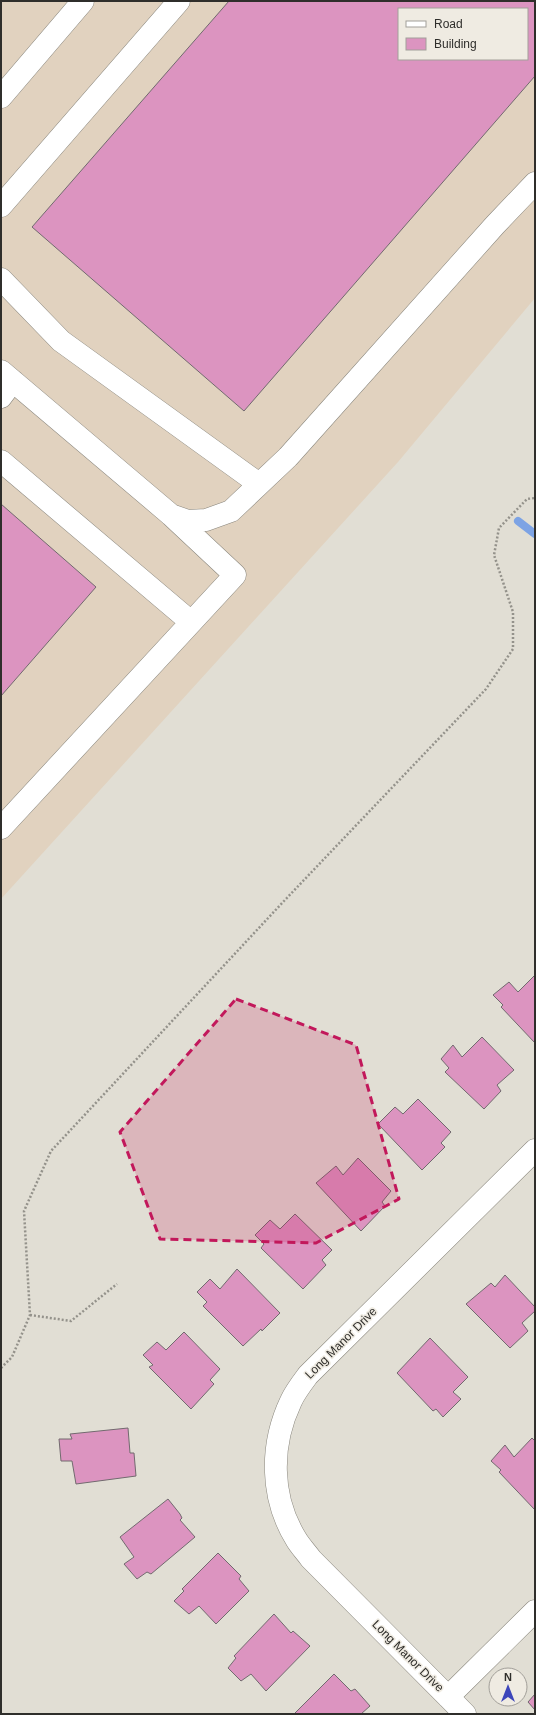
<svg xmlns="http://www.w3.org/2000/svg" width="536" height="1715" viewBox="0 0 536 1715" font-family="Arial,sans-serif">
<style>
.commercial{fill:#e1d2bf;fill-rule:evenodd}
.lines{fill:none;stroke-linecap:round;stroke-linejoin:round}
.stream{stroke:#7da3e4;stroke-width:8}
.building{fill:#dc94c0;stroke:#726a6f;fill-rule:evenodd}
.minor-casing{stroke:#8a877e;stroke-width:23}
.path{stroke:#94928b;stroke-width:2.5;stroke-dasharray:2 2;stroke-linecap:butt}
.minor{stroke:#fff;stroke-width:22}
.marked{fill:#c2185b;fill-opacity:0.2;stroke:#c2185b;stroke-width:3;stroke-dasharray:8 5;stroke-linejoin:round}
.labels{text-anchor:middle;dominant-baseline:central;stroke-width:3;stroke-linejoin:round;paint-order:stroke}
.street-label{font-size:12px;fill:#2f2e2b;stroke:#efebe2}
</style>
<rect width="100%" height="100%" fill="#e1ded4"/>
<path class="commercial" d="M1,1H535V298L398,462L1,899ZM399,9H527V59H399Z"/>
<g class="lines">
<path class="stream" d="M518,521L535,534"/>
</g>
<path class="building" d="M229,1H535V76L244,411L32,227ZM399,9H527V59H399Z
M1,504L96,587L1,696Z
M535,975V1043L501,1007L503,1005L493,995L509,982L518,992Z
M482,1037L514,1070L497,1085L501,1091L484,1109L445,1072L449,1068L441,1059L453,1045L462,1057Z
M418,1099L451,1132L441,1143L445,1147L422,1170L378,1124L395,1107L403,1114Z
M358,1158L391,1191L382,1202L385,1206L361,1231L316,1183L336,1166L343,1175Z
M295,1214L332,1250L322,1260L326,1265L303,1289L261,1248L264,1244L255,1235L270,1220L280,1229Z
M237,1269L280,1313L262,1331L261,1329L243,1346L203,1306L207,1302L197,1292L210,1279L220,1289Z
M505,1275L535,1307V1311L522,1323L528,1331L510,1348L466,1304L491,1283L495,1287Z
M184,1332L220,1369L210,1380L214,1384L191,1409L149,1367L153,1365L143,1355L157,1342L166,1350Z
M430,1338L468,1377L453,1392L461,1399L443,1417L436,1409L433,1411L397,1373Z
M128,1428L130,1453H134L136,1476L76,1484L72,1461H61L59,1439H72L70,1434Z
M532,1438L535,1441V1510L499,1472L501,1470L491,1461L505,1445L514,1457Z
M168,1499L180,1514L182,1518L180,1520L195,1537L151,1574L147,1572L137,1579L124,1564L134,1557L120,1537Z
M218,1553L241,1576L239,1579L249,1591L216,1624L199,1606L189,1614L174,1601L184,1591L182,1589Z
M274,1614L291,1633L293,1631L310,1646L266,1691L251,1674L241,1681L228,1668L236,1658L234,1656Z
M334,1674L351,1691L355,1689L370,1706L361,1714H294Z
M535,1694V1710L528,1702Z"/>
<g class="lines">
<g class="minor-casing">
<path id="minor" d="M1,97L83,1
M1,206L179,1
M1,279L61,341L259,484
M1,371L171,515L188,521L206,520L231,511L288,457L495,225L535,183
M1,397L13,381
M1,461L191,622
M1,828L235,575L172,516
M448,1697L535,1611
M465,1714L311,1559C306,1552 300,1546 296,1539C270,1497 270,1445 291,1401C295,1392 302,1383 308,1375L535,1150"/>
</g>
<path class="path" d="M30,1315L71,1321L117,1284
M1,1368L12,1357L30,1315L24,1211L51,1151L284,901L486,689L513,649V612L494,555L499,528L527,499L535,498"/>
<use href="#minor" class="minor"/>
</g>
<path class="marked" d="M236,999L356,1045L399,1199L316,1243L160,1239L120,1132Z"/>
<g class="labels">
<g class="street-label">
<text transform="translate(341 1343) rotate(-45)">Long Manor Drive</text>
<text transform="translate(408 1656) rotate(45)">Long Manor Drive</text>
</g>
</g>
<rect width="536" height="1715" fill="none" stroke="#2f2e2b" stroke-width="4"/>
<rect x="398" y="8" width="130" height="52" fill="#efebe2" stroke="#a29f99"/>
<rect x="406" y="21" width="20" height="6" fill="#ffffff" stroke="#a29f99"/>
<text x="434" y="28" font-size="12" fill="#2f2e2b">Road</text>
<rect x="406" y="38" width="20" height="12" fill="#dc94c0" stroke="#a29f99"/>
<text x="434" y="48" font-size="12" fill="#2f2e2b">Building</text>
<g transform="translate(508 1687)"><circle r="19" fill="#efebe2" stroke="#a29f99"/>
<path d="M0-3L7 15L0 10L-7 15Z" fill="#3d46ba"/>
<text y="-6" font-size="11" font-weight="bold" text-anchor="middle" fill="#2f2e2b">N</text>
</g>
</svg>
